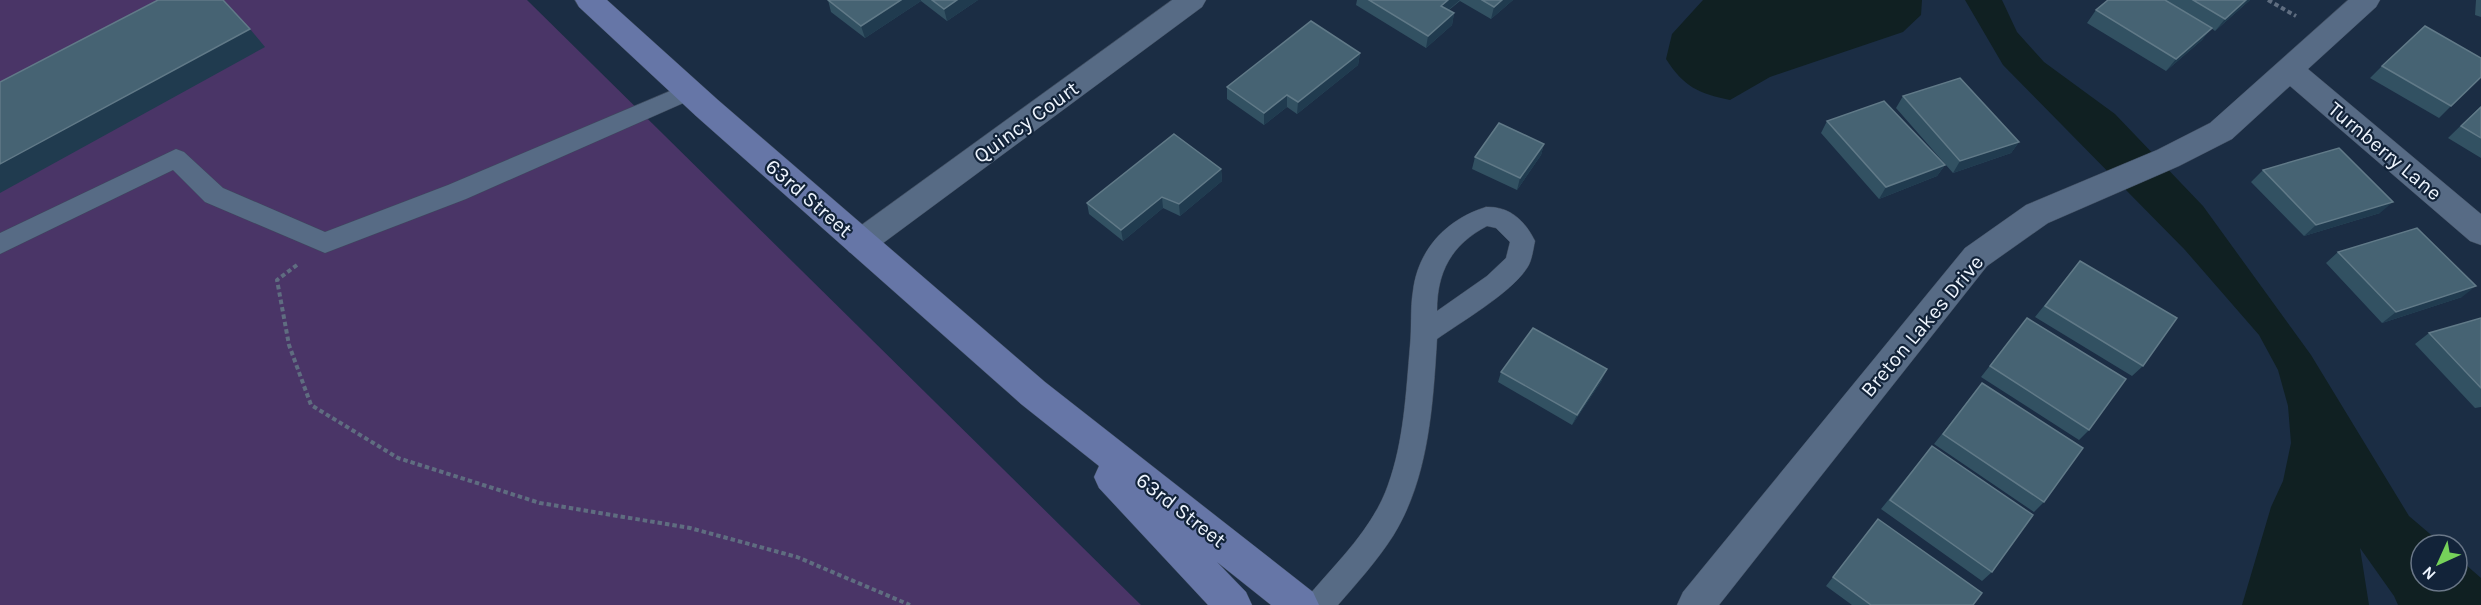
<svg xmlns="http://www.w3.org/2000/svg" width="2481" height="605" viewBox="0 0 2481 605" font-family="Karla,sans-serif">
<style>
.green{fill:#4a3567}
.water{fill:#102022}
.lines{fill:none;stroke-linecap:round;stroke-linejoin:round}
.lane-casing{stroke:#3d4a5c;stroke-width:1}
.street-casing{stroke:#3d4a5c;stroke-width:1}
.secondary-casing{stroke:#3d4a5c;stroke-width:1}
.path{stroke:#5f6d80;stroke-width:4;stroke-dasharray:4.5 3;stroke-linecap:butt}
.lane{fill:#576b85;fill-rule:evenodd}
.street{fill:#576b85;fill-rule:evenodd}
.secondary{fill:#6676a7;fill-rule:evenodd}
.wall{fill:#325162}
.shaded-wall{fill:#203b4f}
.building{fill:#466373;stroke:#617a88;stroke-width:1.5}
.labels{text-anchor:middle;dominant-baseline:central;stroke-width:4.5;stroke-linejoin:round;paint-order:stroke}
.street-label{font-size:21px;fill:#eef5fe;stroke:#122339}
</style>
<rect width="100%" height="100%" fill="#1b2d44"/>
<path class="green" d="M0,0H527L1141,605H0Z"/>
<path class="water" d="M1703,0H1922L1921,15L1903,32L1770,77L1730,100C1699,94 1683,86 1666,59L1672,34Z
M1965,0H2002L2017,32L2044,62L2115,114L2203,206L2311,355L2409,516L2443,545H2421V581H2457V557L2481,578V605H2398L2394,596L2360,548L2369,605H2242L2271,507L2283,481L2291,443L2288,406L2278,370L2259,335L2185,250L2003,65Z"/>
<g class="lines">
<g class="lane-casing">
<path id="lane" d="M689,83L697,85L700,91L697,97L466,199L325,253L205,202L173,170L0,254V233L176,149L184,152L223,188L325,232L448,185Z
M1486,207C1510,206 1525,221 1535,241C1533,250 1532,261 1527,268C1511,293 1461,322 1437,339C1433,405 1429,478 1393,536C1377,561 1357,583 1338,605H1304L1309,595C1338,561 1373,528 1388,485C1404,441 1406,392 1410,346C1412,327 1410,309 1413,291C1418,249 1447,219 1486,207ZM1487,226L1496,228L1510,242L1506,258L1487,276L1437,311C1437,272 1451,245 1487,226Z"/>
</g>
<g class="street-casing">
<path id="street" d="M1172,0H1206L1202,7L871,252L860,256L849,252L844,243L849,234Z
M2348,0H2380L2376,7L2308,69L2481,214V245L2470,241L2290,86L2232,139L2179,166L2048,223L1987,266L1719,605H1677L1683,592L1965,248L2026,205L2157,150L2210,123Z"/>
</g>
<g class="secondary-casing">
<path id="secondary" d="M575,0H607L718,100L1045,382L1313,592L1319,605H1271L1217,562L1246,592L1252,605H1208L1099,488L1094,477L1099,466L1021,404L696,116L579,7Z"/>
</g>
<path class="path" d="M2268,0L2296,16
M297,265L277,280L289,345L311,405L398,458L540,503L690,528L797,557L910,605"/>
<use href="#lane" class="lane"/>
<use href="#street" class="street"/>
<use href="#secondary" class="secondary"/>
</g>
<path class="wall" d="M828,0H978L947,21L921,1L865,38L831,12Z
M1357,0H1513L1491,19L1460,1L1449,10L1454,13L1452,25L1426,48L1356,5Z
M2108,0H2250L2215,31L2211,28L2202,40L2166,71L2087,23L2096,10Z
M2476,0H2481V17L2475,15Z
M1360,53L1358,65L1297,114L1287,107L1264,125L1227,99V87Z
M2382,66L2451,106L2439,118L2370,78Z
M1903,96L2019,142L2011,153L1953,173L1896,108Z
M2481,106V158L2448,138Z
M1827,121L1945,165L1937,176L1879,199L1821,133Z
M1544,144L1541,155L1517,190L1472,169L1475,157Z
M1221,169L1222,181L1180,216L1163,208L1123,241L1089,214L1087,203Z
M2263,170L2380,213L2304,236L2251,182Z
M2338,252L2462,297L2382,323L2326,263Z
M2080,261L2143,366L2132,376L2035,317Z
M2027,318L2089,430L2079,440L1981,377Z
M2481,318V407L2475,408L2415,344L2429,333Z
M1501,372L1602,380L1572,425L1498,382Z
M1982,383L2044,502L2034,512L1934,444Z
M1932,446L1992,572L1982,581L1881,509Z
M1878,519L1973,605H1852L1826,586Z"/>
<path class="shaded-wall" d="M901,0H921V1L865,38L861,26Z
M957,0H978L947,21L944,9Z
M1448,0H1460L1439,18L1441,6Z
M1502,0H1513L1491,19L1494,7Z
M2246,0H2250L2215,31L2225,19Z
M1454,13L1452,25L1426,48L1428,36Z
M2212,28L2202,40L2166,71L2176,59Z
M250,29L265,47L0,193V164Z
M1360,53L1358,65L1297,114L1298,102Z
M1287,95V107L1264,125V113Z
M2019,142L2011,153L1953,173L1960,161Z
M1544,144L1541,155L1517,190L1520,178Z
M1945,165L1937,176L1879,199L1886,187Z
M1221,169L1222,181L1180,216L1179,204Z
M1162,197L1163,208L1123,241L1121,230Z
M2393,202L2380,213L2304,236L2316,225Z
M2476,286L2462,297L2382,323L2396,312Z
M1607,369L1602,380L1572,425L1577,415Z"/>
<path class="building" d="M158,0H223L250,29L0,164V82Z
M828,0H901L861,26Z
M932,0H957L944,9Z
M1369,0H1448L1441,6L1454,13L1428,36Z
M1482,0H1502L1494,7Z
M2108,0H2165L2212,28L2176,59L2096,10Z
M2193,0H2246L2225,19Z
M1311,21L1360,53L1298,102L1287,95L1264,113L1227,87Z
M2425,26L2481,58V77L2451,106L2382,66Z
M1960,78L2019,142L1960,161L1903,96Z
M1884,101L1945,165L1886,187L1827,121Z
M2481,107V138L2461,126Z
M1499,123L1544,144L1520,178L1475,157Z
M1174,134L1221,169L1179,204L1162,197L1121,230L1087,203Z
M2339,148L2393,202L2316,225L2263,170Z
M2417,228L2476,286L2396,312L2338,252Z
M2080,261L2177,318L2143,366L2045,306Z
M2027,318L2126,379L2089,430L1990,366Z
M2481,318V388L2429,333Z
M1533,328L1607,369L1577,415L1501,372Z
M1982,383L2083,448L2044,502L1943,434Z
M1932,446L2033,515L1992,572L1890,500Z
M1878,519L1982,593L1973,605H1871L1833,577Z"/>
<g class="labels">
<g class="street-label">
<text transform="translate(1026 122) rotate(-36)">Quincy Court</text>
<text transform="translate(2385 151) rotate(40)">Turnberry Lane</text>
<text transform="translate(809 198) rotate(41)">63rd Street</text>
<text transform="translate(1922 326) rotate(-50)">Breton Lakes Drive</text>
<text transform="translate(1181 510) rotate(38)">63rd Street</text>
</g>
</g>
<g transform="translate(2439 563) rotate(225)"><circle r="28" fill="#122339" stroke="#6a7788" stroke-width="1.5"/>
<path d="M0-4.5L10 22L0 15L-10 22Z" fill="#76d25a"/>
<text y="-9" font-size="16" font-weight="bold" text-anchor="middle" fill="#eef5fe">N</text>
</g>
</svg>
